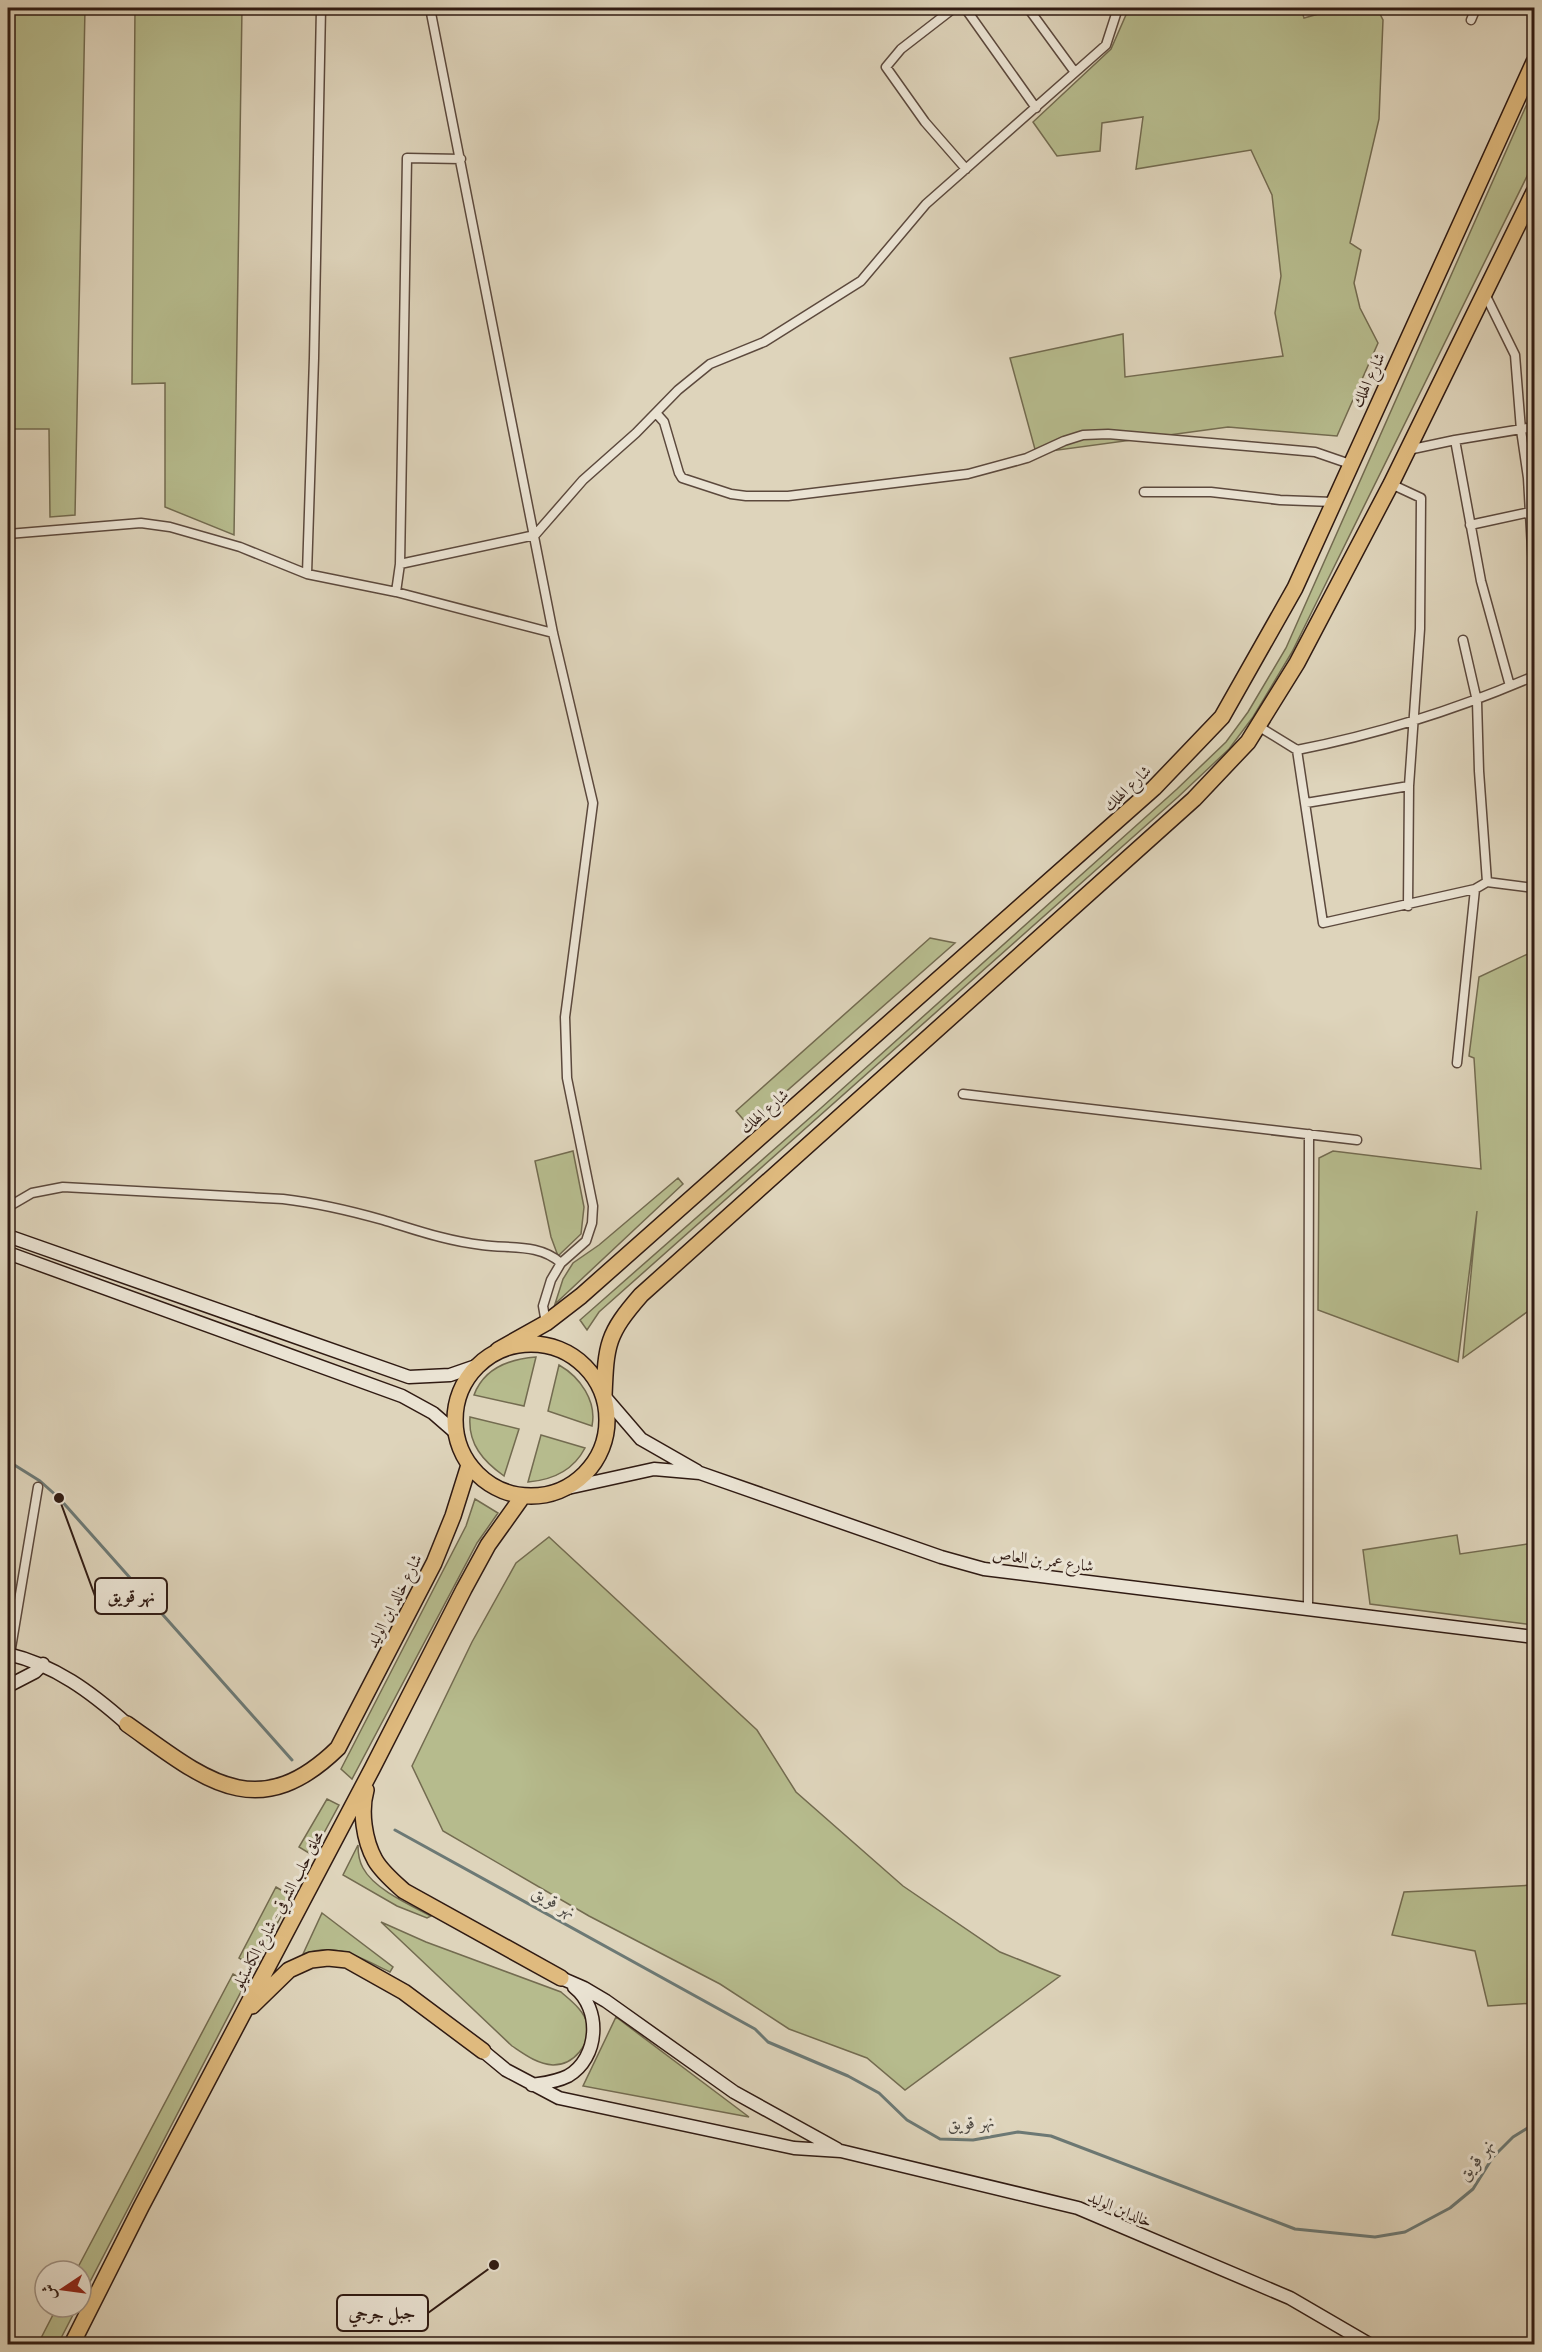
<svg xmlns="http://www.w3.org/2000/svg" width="1542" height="2352" viewBox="0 0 1542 2352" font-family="'IM FELL French Canon',Amiri,serif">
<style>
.green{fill:#b6bb8d;stroke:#736b50;stroke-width:1.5}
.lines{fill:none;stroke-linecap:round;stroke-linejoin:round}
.stream{stroke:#6c7975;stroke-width:3}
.street-casing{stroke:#5c493d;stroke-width:11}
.secondary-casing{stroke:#301b13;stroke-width:15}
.highway-casing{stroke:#301b13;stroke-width:18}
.street{stroke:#eae3d3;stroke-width:8}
.secondary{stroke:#eae3d3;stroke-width:12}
.highway{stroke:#dfba7e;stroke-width:15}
.labels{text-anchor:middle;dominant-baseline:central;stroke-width:6;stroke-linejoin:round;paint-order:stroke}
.street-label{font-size:16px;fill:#301b13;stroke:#eae3d3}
.water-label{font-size:18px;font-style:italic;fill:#4e4a44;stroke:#eae3d3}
.leader{fill:none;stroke:#301b13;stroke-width:2}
.callout-dot{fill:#301b13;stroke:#eae3d3;stroke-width:2}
.callout{fill:#eae3d3;stroke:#301b13;stroke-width:2}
.callout-label{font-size:18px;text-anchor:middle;font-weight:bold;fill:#301b13}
</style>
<rect width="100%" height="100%" fill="#ded4bb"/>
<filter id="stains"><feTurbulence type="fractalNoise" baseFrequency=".00333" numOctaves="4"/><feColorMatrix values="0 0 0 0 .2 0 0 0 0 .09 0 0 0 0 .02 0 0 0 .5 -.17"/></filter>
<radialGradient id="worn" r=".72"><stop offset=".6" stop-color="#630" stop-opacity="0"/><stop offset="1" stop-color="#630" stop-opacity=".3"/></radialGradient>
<path class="green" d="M8,8H85L75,515L50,517L49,429H8Z
M135,8H242L234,535L165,507V383L132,384Z
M1129,8H1301L1304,18L1340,8H1377L1383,20L1379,119L1350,243L1361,250L1354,283L1360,308L1378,343L1337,436L1228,427L1036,453L1010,358L1123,334L1125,377L1283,356L1275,313L1281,276L1272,195L1251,150L1136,169L1143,117L1102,123L1100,151L1057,156L1033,122L1111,49Z
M1534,88V162L1292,652L1253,717L1229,749L1178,797L599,1312L587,1330L580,1320L821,1108L1177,789L1226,742L1248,712L1286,648Z
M930,938L955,943L748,1125L736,1111Z
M1534,951V1307L1463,1358L1477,1211L1458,1362L1318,1310L1319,1158L1333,1151L1481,1169L1474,1058L1469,1056L1479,977Z
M573,1151L584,1207L581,1234L558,1256L551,1237L535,1161Z
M678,1178L683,1184L555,1304L563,1279L573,1263L599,1245Z
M536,1357L524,1406L474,1395C484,1368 510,1359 536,1357Z
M559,1365C580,1377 597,1401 592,1426L548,1411Z
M470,1417L519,1429L504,1476C483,1461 468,1444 470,1417Z
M541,1435L585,1448C573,1471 553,1480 528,1482Z
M475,1499L498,1513L477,1543L352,1779L341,1769L466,1526Z
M1457,1535L1460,1554L1534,1543V1625L1370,1604L1363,1550Z
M549,1537L757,1730L796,1792L903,1886L1000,1952L1060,1976L905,2090L867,2058L789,2029L720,1984L589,1916L443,1831L412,1766L472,1642L516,1563Z
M327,1799L339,1805L312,1855L299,1847Z
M358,1845C358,1853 359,1861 363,1868C374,1889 410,1905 431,1916L427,1918L397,1906L343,1875Z
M1534,1885V2003L1488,2006L1475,1951L1392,1935L1404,1892Z
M276,1887L291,1896L255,1968L239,1958Z
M322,1913L393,1967L390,1972C358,1957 339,1942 303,1954Z
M381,1922L426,1942L561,1992C570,2000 585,2011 587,2024C591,2044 574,2065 553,2065C537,2064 524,2054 512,2046Z
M233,1974L246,1982L81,2299V2271H76Z
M616,2017L749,2117L583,2086Z
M57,2307H77L58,2344H38Z"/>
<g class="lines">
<path class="stream" d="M8,1461L40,1481L59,1498L292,1760
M395,1830L755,2029L768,2042L848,2076L879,2093L907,2120L940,2139L973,2140L1018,2132L1051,2136L1295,2229L1375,2237L1405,2232L1450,2208L1473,2189L1493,2157L1513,2137L1534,2124"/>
<g class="street-casing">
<path id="street" d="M430,8L553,633L593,803L565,1017L567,1078L593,1206L592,1223L586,1241L561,1263L551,1280L543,1306L546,1323
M954,8L901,49L886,67L925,122L966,169
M965,8L1036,108
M1028,8L1074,71
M1471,20L1476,8
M1485,294L1515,355L1521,430L1528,478L1534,584
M656,413L664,422L679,473L682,478L731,494L746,496H788L968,474L1027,458L1064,441L1083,435L1108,434L1315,452L1350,464
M1455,440L1534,427
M1408,450L1455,440L1481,581L1510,686
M1391,484L1421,498L1420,629L1409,786L1408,906
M1144,492H1211L1280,500L1333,502
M1470,525L1530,512
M8,534L141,523L170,527L240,547L307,574L396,592L553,633
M400,564L535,535L583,480L636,433L678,390L710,364L764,342L861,281L926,204L1106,45L1118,8
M307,574L314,358L321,8
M396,592L400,564L407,158L461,159
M1463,640L1477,701L1479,771L1487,882
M1258,726L1297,750L1323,923L1475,889L1487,882L1534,888
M1297,750C1379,734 1458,709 1534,676
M1306,803L1409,786
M1457,1063L1475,889
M963,1094L1357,1140
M8,1207L32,1193L63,1187L283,1199C317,1203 351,1211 383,1220C416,1230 447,1241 482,1245C509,1249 539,1243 561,1263
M1308,1610L1309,1134
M10,1654L38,1487"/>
</g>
<g class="secondary-casing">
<path id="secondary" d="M8,1236L409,1377L450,1375L476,1366
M8,1253L402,1396L433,1413L456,1433
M604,1396L641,1439L697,1471
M563,1489L654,1469L700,1473L941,1557L984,1569L1534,1637
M8,1654C55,1665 91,1692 127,1724
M8,1686L35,1672L43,1664
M561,1978L584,1988L606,2001L734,2092L837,2149
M483,2051L506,2070L559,2098L794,2148L841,2151L1078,2208L1290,2298L1369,2344
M532,2085C545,2083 556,2082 568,2076C599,2058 602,2009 574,1987"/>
</g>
<g class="highway-casing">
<path id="highway" d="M455 1420a76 76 0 1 1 152 0a76 76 0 1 1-152 0Z
M498,1350L546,1323L581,1296L1154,788L1222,717L1295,588L1534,62
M604,1396C606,1344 607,1334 641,1295L1194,799L1248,742L1297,663L1391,484L1534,192
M127,1724C202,1777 256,1828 338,1748L434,1563L453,1516L469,1465
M366,1790C360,1811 364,1840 375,1860C382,1872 394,1882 404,1891L561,1978
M252,2006L289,1970L311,1960L328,1958L347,1960L404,1992L483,2051
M72,2344L141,2207L372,1769L464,1589L488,1545L523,1496"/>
</g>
<use href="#street" class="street"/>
<use href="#secondary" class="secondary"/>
<use href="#highway" class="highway"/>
</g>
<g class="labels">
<g class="street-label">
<text transform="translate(1368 380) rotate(-65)">شارع الهلك</text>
<text transform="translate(1127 788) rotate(-43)">شارع الهلك</text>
<text transform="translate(764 1111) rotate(-41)">شارع الهلك</text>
<text transform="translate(1043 1560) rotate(7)">شارع عمر بن العاص</text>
<text transform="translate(394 1601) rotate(-63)">شارع خالد ابن الوليد</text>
<text transform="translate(278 1910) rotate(-62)">محلق حلب الشرقي - شارع الكاستيلو</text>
<text transform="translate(1120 2209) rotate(23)">خالدابن الوليد</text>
</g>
<g class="water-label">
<text transform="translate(554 1902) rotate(29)">نهر قويق</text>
<text transform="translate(971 2123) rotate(-3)">نهر قويق</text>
<text transform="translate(1476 2160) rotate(-52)">نهر قويق</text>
</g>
</g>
<path class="leader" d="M59 1498L95 1596M494 2265L428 2313"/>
<g class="callout-dot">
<circle cx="59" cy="1498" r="6"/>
<circle cx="494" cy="2265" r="6"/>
</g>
<g class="callout">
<rect x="95" y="1578" width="72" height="36" rx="6"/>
<rect x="337" y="2295" width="91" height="36" rx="6"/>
</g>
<g class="callout-label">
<text x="131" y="1602">نهر قويق</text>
<text x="382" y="2319">جبل جرجي</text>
</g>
<rect width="1542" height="2352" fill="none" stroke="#ded4bb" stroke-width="30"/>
<rect x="9" y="9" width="1524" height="2334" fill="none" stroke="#301b13" stroke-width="3"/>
<rect x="15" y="15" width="1512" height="2322" fill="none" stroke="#301b13" stroke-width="1.5"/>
<g transform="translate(63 2289) rotate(257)"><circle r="28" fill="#eae3d3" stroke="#a09386" stroke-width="1.5"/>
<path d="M0-4.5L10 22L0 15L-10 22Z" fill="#8f2418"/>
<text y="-9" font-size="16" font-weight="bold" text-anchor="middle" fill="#301b13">ش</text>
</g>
<rect width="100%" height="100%" filter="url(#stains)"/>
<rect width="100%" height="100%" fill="url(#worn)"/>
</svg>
